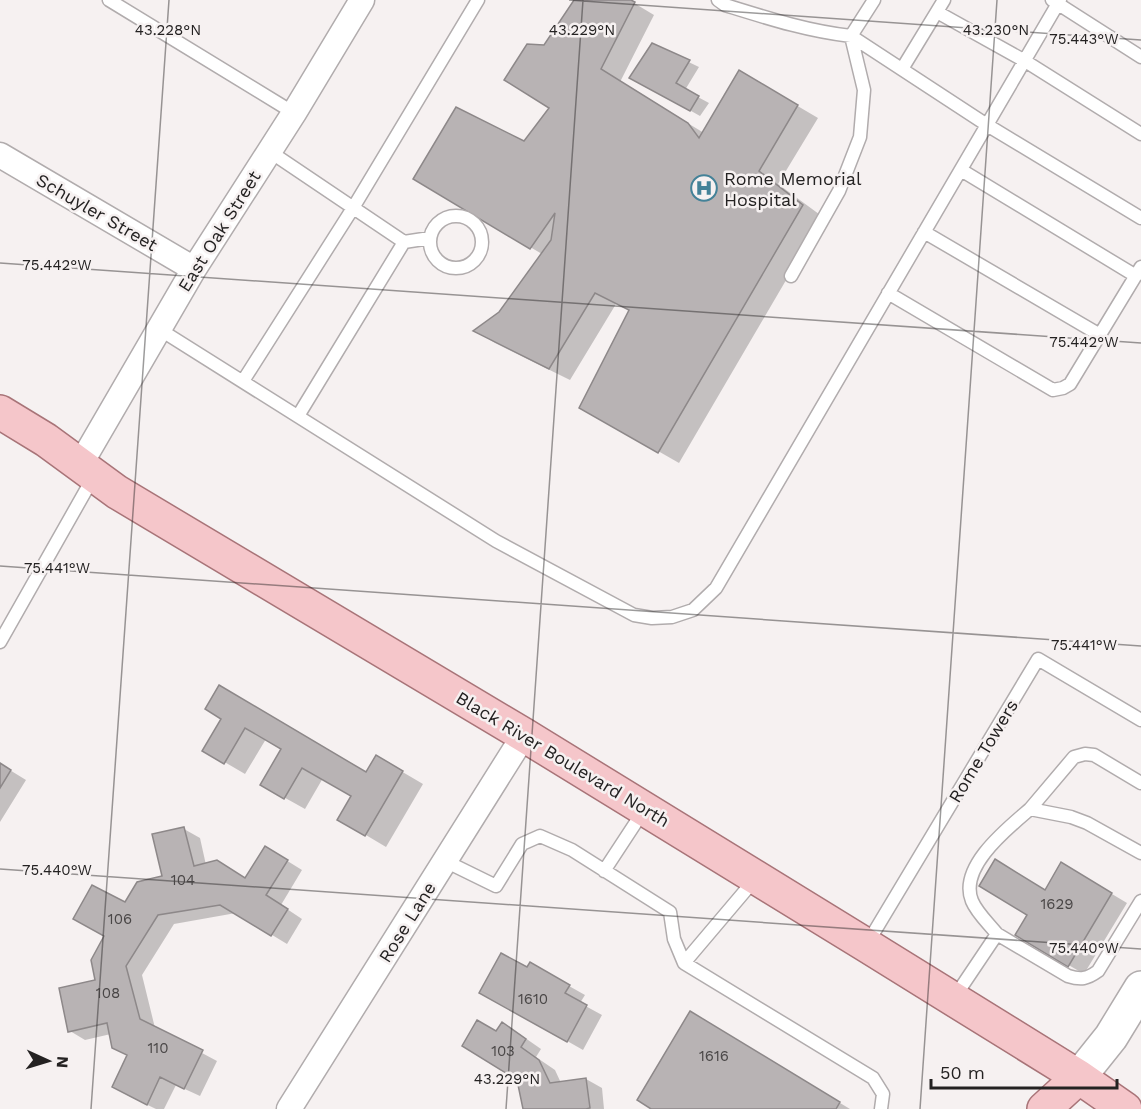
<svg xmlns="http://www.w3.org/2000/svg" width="1141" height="1109" viewBox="0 0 1141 1109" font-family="'Work Sans',sans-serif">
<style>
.shadow{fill:#0003}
.building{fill:#b8b3b4;stroke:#8d8889;stroke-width:1.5}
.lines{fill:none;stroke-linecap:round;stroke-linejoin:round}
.lane-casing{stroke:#b1acad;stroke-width:15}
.street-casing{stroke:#b1acad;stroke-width:27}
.secondary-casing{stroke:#b1acad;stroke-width:36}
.primary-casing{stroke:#a87478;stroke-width:36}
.lane{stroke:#fff;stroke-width:12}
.street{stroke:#fff;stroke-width:24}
.secondary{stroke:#fff;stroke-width:33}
.primary{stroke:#f5c6ca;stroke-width:33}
.ticks{fill:none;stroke:#242222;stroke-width:1.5;stroke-opacity:0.45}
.labels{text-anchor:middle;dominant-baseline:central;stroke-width:5;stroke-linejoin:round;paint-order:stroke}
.number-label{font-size:15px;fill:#494646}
.poi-label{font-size:18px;fill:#242222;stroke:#f6f1f1;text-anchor:start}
.street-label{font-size:18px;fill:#242222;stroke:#f6f1f1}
.ticks-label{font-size:15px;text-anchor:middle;fill:#242222;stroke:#f6f1f1;stroke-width:5;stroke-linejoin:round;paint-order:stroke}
</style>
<rect width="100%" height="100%" fill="#f6f1f1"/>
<path class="shadow" d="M576,0H629L654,15L620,82L704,133L740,72L818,118L778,184L823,217L679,463L581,407L631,311L616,304L570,380L495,343L476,331L500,313L542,254L415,179L525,143L551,108L545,46Z
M653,45L699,67L685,90L709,103L700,116L631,77Z
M223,718L367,774L377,757L423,784L386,847L339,819L353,796L323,778L305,809L262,785L283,749L266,739L245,774L204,750Z
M0,764L26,780L0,822Z
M184,829L200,838L206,865L246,880L281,857L302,870L281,905L302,919L287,944L236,913L174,924L142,975L155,1028L217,1061L200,1096L176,1085L164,1109H156L129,1096V1056L111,1034L85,1040L70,1031L97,981L126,905L164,877Z
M1062,864L1127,903L1084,974L1017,935L1046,891Z
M530,964L585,995L580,1003L602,1015L583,1050L481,992L527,969Z
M706,1022L850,1109H654Z
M496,1033H518L541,1049L536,1057L555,1070L561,1083L586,1079L602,1088L604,1109H524L518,1079Z"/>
<path class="building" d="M574,0H631L635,2L601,69L688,123L699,138L739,70L798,105L759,171L803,205L658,453L579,408L629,310L595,293L549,369L473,331L499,312L551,240L555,213L530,249L413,179L456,107L524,141L549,108L504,80L527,44L544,45Z
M652,43L690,60L676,83L699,96L690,111L629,78Z
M219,685L366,772L376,755L403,771L365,836L337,820L351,796L302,768L284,799L260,785L281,749L245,728L224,764L202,751L221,719L205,709Z
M0,763L11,770L0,788Z
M184,827L194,866L217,860L245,878L265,846L288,860L266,895L288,909L271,936L220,905L158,915L126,966L140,1019L203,1050L184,1089L160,1077L147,1105L112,1087L127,1055L112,1048L107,1023L68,1032L59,988L95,980L91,960L104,936L73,919L92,885L125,902L137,882L162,876L152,834Z
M995,859L1045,890L1061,862L1112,893L1068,967L1015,935L1027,915L979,886Z
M501,953L527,967L530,962L570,985L565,993L587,1005L567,1042L479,993Z
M690,1011L840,1102L836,1109H651L637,1100Z
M477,1020L496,1031L502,1022L526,1039L521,1047L539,1060L550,1083L586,1078L590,1108L586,1109H523L517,1080L462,1046Z"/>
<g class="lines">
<g class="lane-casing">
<path id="lane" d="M109,0L294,113
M718,0L725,5C767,18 807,31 851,36L987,125L1141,218
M1052,0L1141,57
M937,12L1025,61L1141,134
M902,69L944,0
M269,151L404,242L430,238
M961,170L1136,276
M430 242a26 26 0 1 1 52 0a26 26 0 1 1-52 0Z
M924,232L1100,335
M791,276L839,191L860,137L864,90L851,36L874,0
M888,293L1053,390L1063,388L1070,384L1141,267
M159,329L496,541L634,615L652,618L672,617L693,610L716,588L1060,0
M243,381L353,208L478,0
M298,416L404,242
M0,642L94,476
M1030,809L1074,757L1085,754L1094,755L1141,783
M445,861L496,886L522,844L540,836L572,850L670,912L674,939L684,963L873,1078L883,1094L881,1109
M604,871L644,810
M997,934L1068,976C1081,980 1087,979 1098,971L1141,901
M867,944L1038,659L1141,720
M684,963L756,878
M954,998L997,934C989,924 977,913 972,901C958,867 1008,828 1030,809L1071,817L1087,823L1141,853"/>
</g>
<g class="street-casing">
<path id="street" d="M0,155L194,269
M80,465L194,269L294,113L362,0
M289,1109L524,735"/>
</g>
<g class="secondary-casing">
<path id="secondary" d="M1079,1077L1111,1037L1141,988"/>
</g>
<g class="primary-casing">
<path id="primary" d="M0,412L46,440L117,492L524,735L866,945L1079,1077L1125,1109
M1044,1109L1079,1077"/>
</g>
<use href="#lane" class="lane"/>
<use href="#street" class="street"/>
<use href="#secondary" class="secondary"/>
<use href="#primary" class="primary"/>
</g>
<path class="ticks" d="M569,0L1141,40M0,263L1141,343M0,566L1141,646M0,869L1141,949M91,1109L169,0M506,1109L583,0M920,1109L997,0"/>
<defs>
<g id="hospital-ring" transform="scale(1.35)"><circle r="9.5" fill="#f6f1f1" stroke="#448298" stroke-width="1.5"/><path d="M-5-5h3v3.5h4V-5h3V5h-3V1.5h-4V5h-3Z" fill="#448298"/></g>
</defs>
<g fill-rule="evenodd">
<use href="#hospital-ring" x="704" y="188"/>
</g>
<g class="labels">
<g class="number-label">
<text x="183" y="880">104</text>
<text x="1057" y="904">1629</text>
<text x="120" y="919">106</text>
<text x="108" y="993">108</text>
<text x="533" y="999">1610</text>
<text x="158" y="1048">110</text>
<text x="503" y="1051">103</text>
<text x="714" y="1056">1616</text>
</g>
<g class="poi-label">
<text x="724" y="178">Rome Memorial<tspan x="724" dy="21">Hospital</tspan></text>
</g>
<g class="street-label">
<text transform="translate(97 212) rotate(30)">Schuyler Street</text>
<text transform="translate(219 231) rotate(-58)">East Oak Street</text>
<text transform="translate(983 751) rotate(-59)">Rome Towers</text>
<text transform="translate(563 759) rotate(31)">Black River Boulevard North</text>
<text transform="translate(407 922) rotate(-58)">Rose Lane</text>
</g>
</g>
<g class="ticks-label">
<text x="168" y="35">43.228°N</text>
<text x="582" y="35">43.229°N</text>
<text x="996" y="35">43.230°N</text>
<text x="1084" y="44">75.443°W</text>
<text x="57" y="270">75.442°W</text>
<text x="1084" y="347">75.442°W</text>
<text x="57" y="573">75.441°W</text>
<text x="1084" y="650">75.441°W</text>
<text x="57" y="875">75.440°W</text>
<text x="1084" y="953">75.440°W</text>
<text x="507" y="1084">43.229°N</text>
</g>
<g transform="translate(48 1061) rotate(94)" stroke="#f6f1f1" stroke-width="4.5" paint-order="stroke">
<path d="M0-4.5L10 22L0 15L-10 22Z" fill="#242222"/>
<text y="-9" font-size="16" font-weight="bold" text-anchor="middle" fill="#242222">N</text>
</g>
<path d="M931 1079v9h186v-9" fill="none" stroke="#242222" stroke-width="3"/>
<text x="940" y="1079" font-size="18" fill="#242222" stroke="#f6f1f1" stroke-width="4.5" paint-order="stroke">50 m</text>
</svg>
